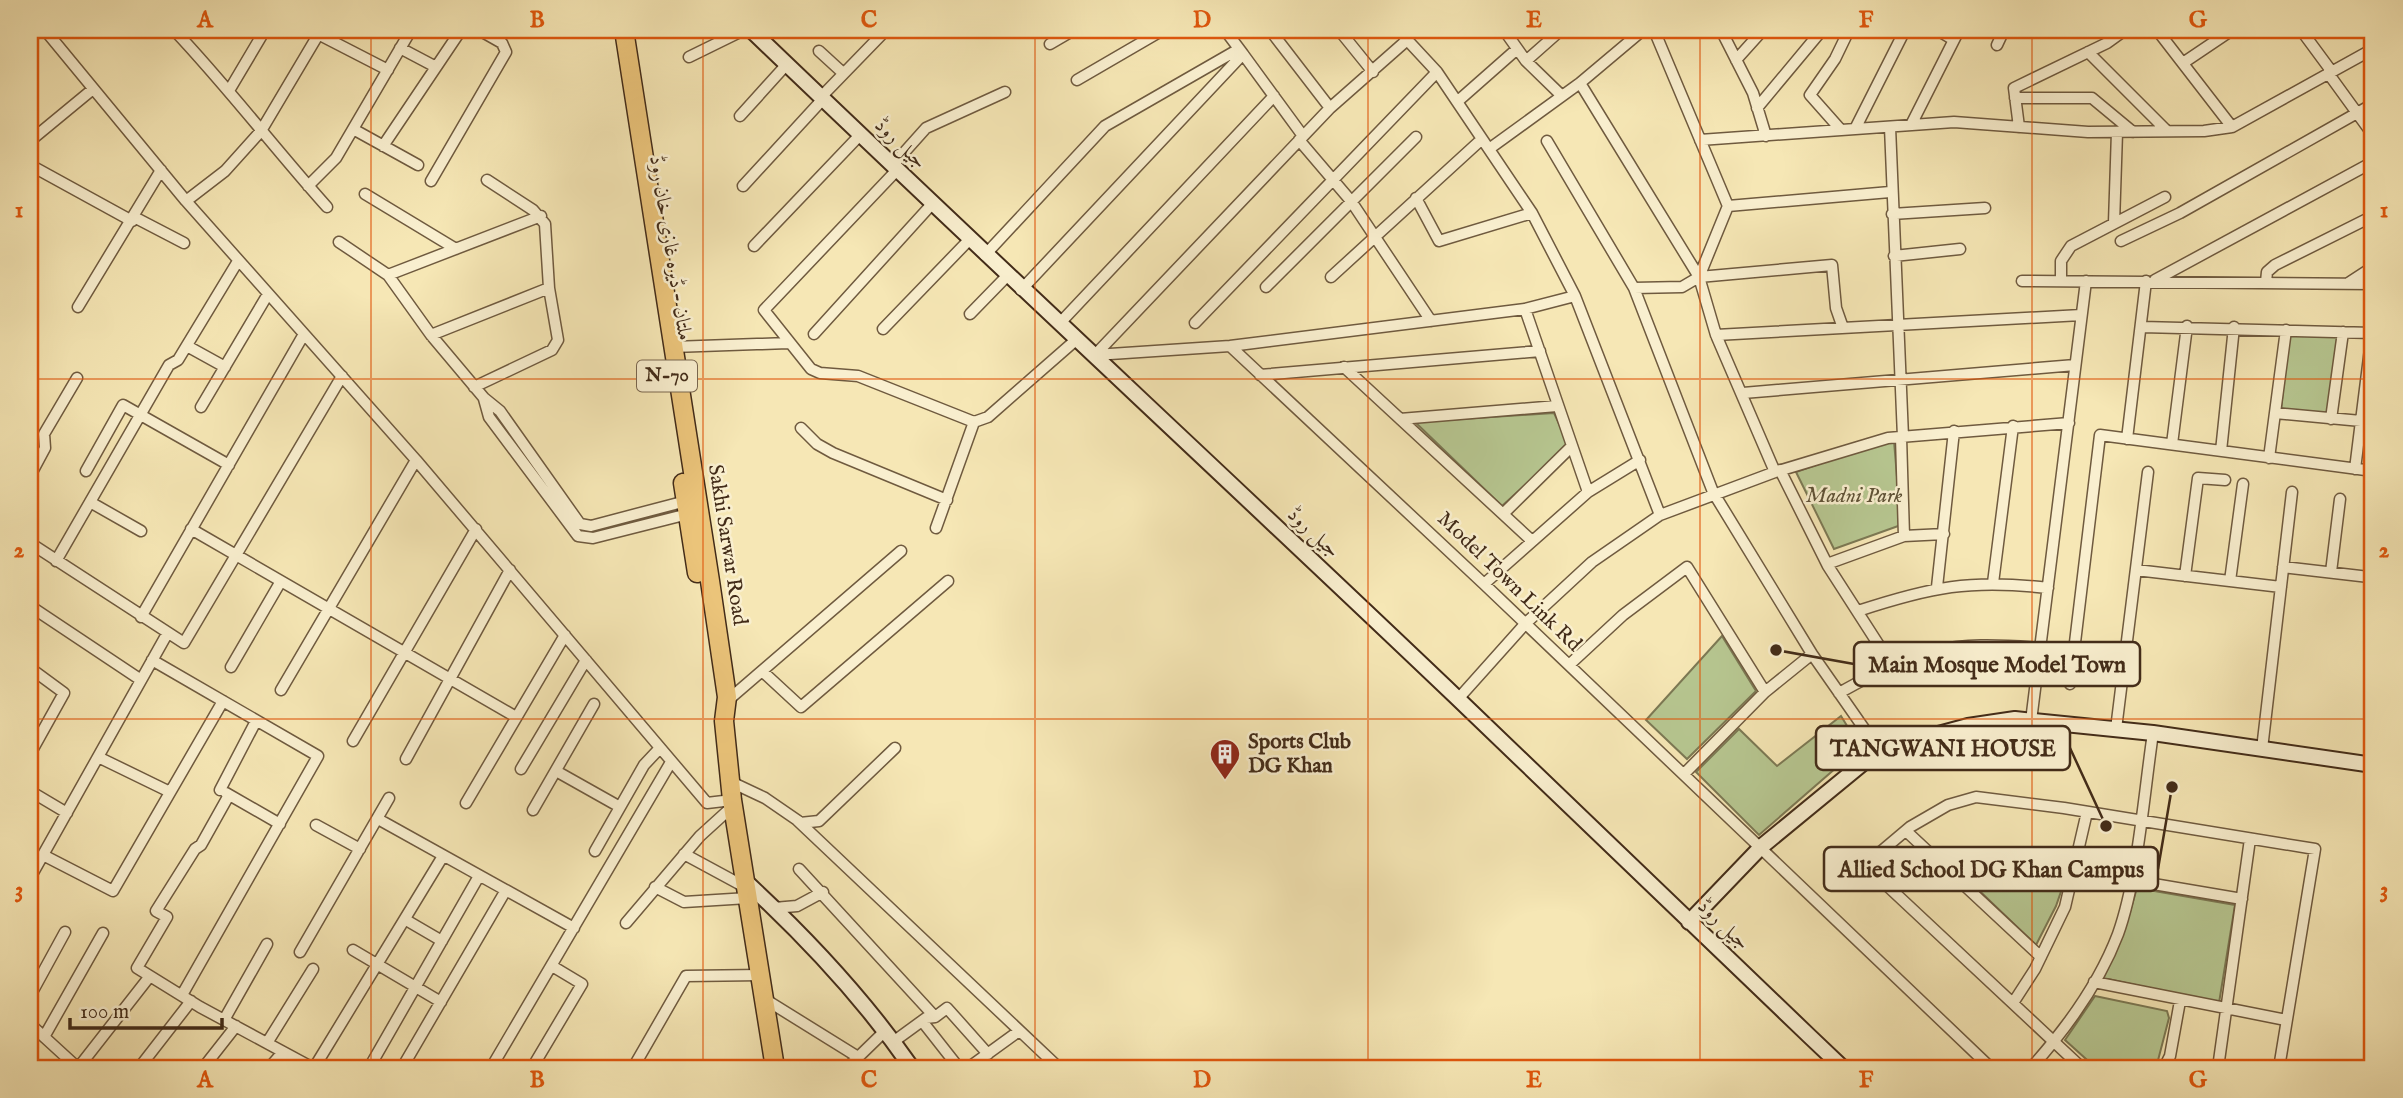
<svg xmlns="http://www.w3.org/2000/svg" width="2403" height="1098" viewBox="0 0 2403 1098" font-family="'IM FELL English',Amiri,serif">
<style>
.green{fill:#b7c791;stroke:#7c7954;stroke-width:2}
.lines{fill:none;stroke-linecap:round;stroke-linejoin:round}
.canal{stroke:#9dbfb2;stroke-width:10}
.street-casing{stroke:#6f5a3f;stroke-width:13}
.secondary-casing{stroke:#422b18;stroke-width:18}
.highway-casing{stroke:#422b18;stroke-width:21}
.street{stroke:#f9efcf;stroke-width:10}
.secondary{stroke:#f9efcf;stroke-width:14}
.highway{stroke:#ebc47a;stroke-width:18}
.grid{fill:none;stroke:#e0570d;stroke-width:2;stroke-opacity:0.55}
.labels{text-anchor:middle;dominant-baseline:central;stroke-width:5;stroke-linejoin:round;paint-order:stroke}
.shield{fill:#f9efcf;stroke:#79664f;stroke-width:2}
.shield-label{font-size:19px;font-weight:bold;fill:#422b18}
.street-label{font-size:21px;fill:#422b18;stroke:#f9efcf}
.park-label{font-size:21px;font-style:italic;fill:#5f5236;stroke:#f9efcf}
.poi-label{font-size:21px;font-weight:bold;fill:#422b18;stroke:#f9efcf;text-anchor:start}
.leader{fill:none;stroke:#422b18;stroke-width:2.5}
.callout-dot{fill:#422b18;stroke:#f9efcf;stroke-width:2.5}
.callout{fill:#f9efcf;stroke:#422b18;stroke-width:2.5}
.callout-label{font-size:23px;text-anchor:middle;font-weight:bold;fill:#422b18}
.neatline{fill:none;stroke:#e0570d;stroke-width:2.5}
.grid-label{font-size:23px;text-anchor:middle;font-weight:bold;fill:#e0570d}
</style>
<rect width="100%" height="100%" fill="#f6e7b5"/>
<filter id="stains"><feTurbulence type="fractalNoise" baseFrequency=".00286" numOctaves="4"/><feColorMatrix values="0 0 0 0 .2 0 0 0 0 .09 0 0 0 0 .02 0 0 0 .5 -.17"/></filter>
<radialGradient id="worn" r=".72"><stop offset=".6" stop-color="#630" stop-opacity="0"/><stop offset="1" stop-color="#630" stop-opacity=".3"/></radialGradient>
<path class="green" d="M2289,334L2339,337L2328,415L2281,409Z
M1554,413L1569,445L1502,506L1415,422Z
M1894,441L1901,525L1834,549L1796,472L1873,445Z
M1722,636L1756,691L1687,759L1646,720Z
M1841,716L1860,747L1759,835L1696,772L1739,729L1777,766Z
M2018,867L2067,874L2056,906L2036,945L1965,877L1989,869Z
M2137,888L2235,905L2219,1003L2103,978L2124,932Z
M2095,996L2167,1011L2169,1018L2156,1068H2096L2065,1040Z"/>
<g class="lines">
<path class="canal" d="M30,1061L37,1068"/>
<g class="street-casing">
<path id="street" d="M45,30L186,201L416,460L707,803L732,800
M174,30C228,87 275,149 327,207
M1270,30L1330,108
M1339,30L1373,72
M1398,30L1437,72L1532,213L1575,296
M1504,30L1526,61L1562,96
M1654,30L1728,206L1699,277L1682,287L1634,288L1713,492L1812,654L1879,750
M1721,30L1753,93L1766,136
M1937,30L1954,40
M2157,30L2232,127
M2301,30L2332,72
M318,34L388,70
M1050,44L1074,30
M1997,45L2004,30
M400,48L436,67
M819,51L843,73
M2088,52L2167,131
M1243,54L1303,136
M689,57L744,30
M1736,60L1763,30
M1526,61L1561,30
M2183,63L2232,30
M2328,73L2373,135
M1077,80L1163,30
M1580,83L1699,277L1716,335L1775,472
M230,89L265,30
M821,97L886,30
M2015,98H2092L2133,132
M1458,101L1517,49
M1757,108L1822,30
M740,116L787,64
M1911,125L1959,30
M1890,127L1903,437
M2019,127L2014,88L2107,43L2125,30
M353,129L418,165
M1855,129L1905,30
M1841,130L1810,95L1835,59L1849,30
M1299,140L1351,201L1431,321
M1700,140L1954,122L2088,132L2204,131L2232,127L2373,49
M30,141L93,89
M1547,141L1634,288
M383,146L461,30
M1489,149L1580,83L1643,30
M30,165L132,221
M892,166L926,128L1005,92
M897,170L764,310L811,369L820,373L858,376L974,422L988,417L1077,339
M431,181L506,52L502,43L479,30
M308,186L336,158L411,30
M743,186L823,99
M365,194L456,249
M1416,198L1439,241L1532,213
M186,201L225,171L261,131L321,30
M1728,206L1890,192
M1892,214L1985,208
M134,217L184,243
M2114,223L2117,132
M2121,241L2180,213L2373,104
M339,242L388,275L431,335L484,398L500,411L580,524L591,526L686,501
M754,246L860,135
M985,255L1105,126L1239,49
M1894,256L1960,249
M388,275L541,216
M1331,277L1482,139
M1699,277L1832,265L1836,308L1843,328
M2155,280L2373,162
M2022,281L2373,284
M2061,281V261L2071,246L2165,197
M2266,282L2267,272L2275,265L2373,216
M2350,282L2373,267
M1266,287L1416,137
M1021,290L1243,54L1225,30
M78,307L161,170
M1525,309L1588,492
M970,314L1007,276
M1195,323L1437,72
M1059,324L1274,96
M2142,327L2373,333
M883,329L969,240
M814,334L932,204
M431,335L549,288
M1716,335L2081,315
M187,346L225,367
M1230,346L1484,584L1991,1068
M673,347L788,343
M1095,355L1230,346L1525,309L1575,296L1660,515
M1095,355L1330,108L1406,41
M1344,367L1531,540
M1260,375L1540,351
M474,387L552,350L558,340L549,288L545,224L533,210L487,180
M1743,393L2075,365
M484,399L489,417L578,536L593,538L688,514
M201,407L268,294
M2275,413L2361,421
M1400,419L1557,406
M2331,419L2343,332
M801,428L817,444L833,453L947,500
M1901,437L1904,536
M2127,439L2146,281
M2172,444L2187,326
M2221,451L2234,327
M2269,458L2286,330
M2355,469L2372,333
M1780,470L1828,566L1891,664
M86,471L123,405L229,465
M30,476L45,448L44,434L77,378
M90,502L141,531
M1503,514L1572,446
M936,528L974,422
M191,529L516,717
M30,543L184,643L342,376
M56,561L169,365L178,360L238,261
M1827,564L1904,536L1944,534
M2283,567L2369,577
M2136,570L2281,587
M2331,572L2340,499
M2185,576L2198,478L2225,480
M2230,581L2243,484
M1993,583L2013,426
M1484,584L1588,492L1640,460
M1937,587L1954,431
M30,606L141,680
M1858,611C1931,587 1970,579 2048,588
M141,617L304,334
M152,660L318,756L182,995
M1569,665L1623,615L1687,567L1765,692
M231,667L281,581
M30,668L64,693L30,754
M762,671L801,707L948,581
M2070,684L2100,435L2373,471
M281,690L416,460
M1839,693C1921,647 1947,641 2040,648
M1458,699L1525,624L1592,562L1660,515L1775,472L1888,438L2069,423
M727,701L901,551
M2031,721L2086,281
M2116,729L2148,472
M353,741L476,529
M2262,749L2292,492
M98,757L170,792
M406,759L510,570
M521,769L586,660
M556,771L620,807
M1684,774L1765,692L1812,654
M731,782L765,798L797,820L1059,1068
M220,790L256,721
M30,791L67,813
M226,793L280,824
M229,795L201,845L195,849L156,911L167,917L137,968L200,1007L313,1068
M466,803L565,635
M533,810L594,704
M378,819L574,928
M800,823L819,821L895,748
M316,825L360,849
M1906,831L2041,957
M595,851L644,765L660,748
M684,854L745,887
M43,855L113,891L223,701
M799,869L935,1017
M1952,873C2004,859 2024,865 2075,871
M30,878L167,634
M2130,880L2242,899
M655,887L684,902L748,898
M774,908L797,906L823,892
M406,920L442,941
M626,923L700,836L733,806
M353,950L441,1002
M300,952L389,798
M2094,982L2286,1020
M30,996L65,932
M763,998L858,1057
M2013,1003L2035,969L2065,907L2087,812
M224,1020L267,944
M922,1021L959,1068
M30,1024L78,1068
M44,1037L103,933
M893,1042L926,1018L935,1017L947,1008L988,1054
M267,1043L313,969
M78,1068L150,976
M139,1068L191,1001
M203,1068L236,1026
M269,1068L283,1052
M314,1068L443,856
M369,1068L479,876
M402,1068L506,890
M491,1068L671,762
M532,1068L582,984L552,966
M633,1068L686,976L761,975
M847,1068L884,1032
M968,1068L1019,1031
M2031,1068C2066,1029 2099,984 2118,934C2138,878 2144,793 2153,733
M2082,1068L1865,865L1910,827L1948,805L1976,797L2064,808L2315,849L2279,1068
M2164,1068L2170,1056L2180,1001
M2218,1068L2250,839"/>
</g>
<g class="secondary-casing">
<path id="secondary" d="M751,30C984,254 1221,473 1455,696C1585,820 1713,945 1843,1068
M745,881C807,938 864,999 912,1068
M1689,922L1761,847L1879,750L1968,726L2015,719L2153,733L2373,765"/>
</g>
<g class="highway-casing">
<path id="highway" d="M624,30L710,581L727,697L724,721L732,800L775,1068
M683,483L697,573"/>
</g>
<use href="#street" class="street"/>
<use href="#secondary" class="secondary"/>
<use href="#highway" class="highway"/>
</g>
<path class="grid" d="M371,30V1068M703,30V1068M1035,30V1068M1368,30V1068M1700,30V1068M2032,30V1068M30,379H2373M30,719H2373"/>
<defs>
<g id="building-pin" transform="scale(1.575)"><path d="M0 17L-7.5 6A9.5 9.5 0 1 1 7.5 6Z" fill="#8f2418" stroke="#f9efcf"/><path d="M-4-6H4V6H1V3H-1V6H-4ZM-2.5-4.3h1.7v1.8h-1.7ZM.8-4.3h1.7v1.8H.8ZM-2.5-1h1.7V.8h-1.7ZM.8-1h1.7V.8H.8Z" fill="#fff"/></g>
</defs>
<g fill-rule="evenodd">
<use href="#building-pin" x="1225" y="754"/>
</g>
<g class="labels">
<rect class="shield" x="637" y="360.5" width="60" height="31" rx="5"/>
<g class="shield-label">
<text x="667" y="376">N-70</text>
</g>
<g class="street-label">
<text transform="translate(900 144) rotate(44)">جیل روڈ</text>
<text transform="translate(670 248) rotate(81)">ملتان - ڈیرہ غازی خان روڈ</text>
<text transform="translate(1313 533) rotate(43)">جیل روڈ</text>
<text transform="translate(727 545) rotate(81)">Sakhi Sarwar Road</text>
<text transform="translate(1509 582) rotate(44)">Model Town Link Rd</text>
<text transform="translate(1723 925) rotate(44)">جیل روڈ</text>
</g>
<g class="park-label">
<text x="1854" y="496">Madni Park</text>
</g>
<g class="poi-label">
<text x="1248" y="742">Sports Club<tspan x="1248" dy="24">DG Khan</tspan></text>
</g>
</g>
<path class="leader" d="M1776 650L1854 664M2106 826L2070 748M2172 787L2158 869"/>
<g class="callout-dot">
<circle cx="1776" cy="650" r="7"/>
<circle cx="2106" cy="826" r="7"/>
<circle cx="2172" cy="787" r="7"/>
</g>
<g class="callout">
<rect x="1854" y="642" width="286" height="44" rx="7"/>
<rect x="1816" y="726" width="254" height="44" rx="7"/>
<rect x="1824" y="847" width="334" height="44" rx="7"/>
</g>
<g class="callout-label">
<text x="1997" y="672">Main Mosque Model Town</text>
<text x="1943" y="756">TANGWANI HOUSE</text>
<text x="1991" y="877">Allied School DG Khan Campus</text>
</g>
<rect width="2403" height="1098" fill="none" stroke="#f6e7b5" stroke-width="77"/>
<path d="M70 1018v10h152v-10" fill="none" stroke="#422b18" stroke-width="3.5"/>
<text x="80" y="1018" font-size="21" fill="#422b18" stroke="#f9efcf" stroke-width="5" paint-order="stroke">100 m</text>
<rect x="38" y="38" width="2326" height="1022" class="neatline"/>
<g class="grid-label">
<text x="205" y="27">A</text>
<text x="537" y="27">B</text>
<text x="869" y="27">C</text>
<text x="1202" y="27">D</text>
<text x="1534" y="27">E</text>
<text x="1866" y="27">F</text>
<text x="2198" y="27">G</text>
<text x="19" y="217">1</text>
<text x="2384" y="217">1</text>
<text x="19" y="557">2</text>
<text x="2384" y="557">2</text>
<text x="19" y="897">3</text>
<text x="2384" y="897">3</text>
<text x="205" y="1087">A</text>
<text x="537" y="1087">B</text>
<text x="869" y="1087">C</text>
<text x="1202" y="1087">D</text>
<text x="1534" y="1087">E</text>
<text x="1866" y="1087">F</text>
<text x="2198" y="1087">G</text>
</g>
<rect width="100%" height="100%" filter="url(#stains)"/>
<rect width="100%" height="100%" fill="url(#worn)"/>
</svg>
